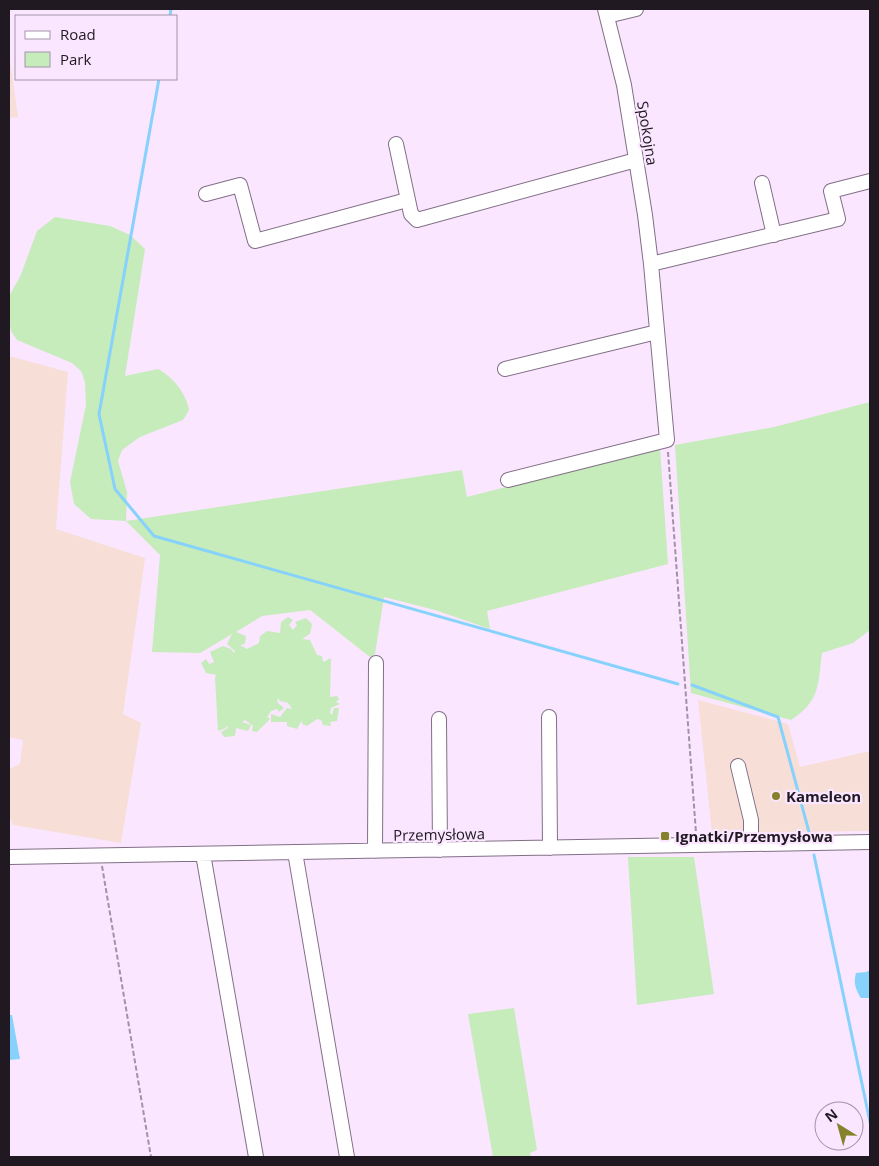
<svg xmlns="http://www.w3.org/2000/svg" width="879" height="1166" viewBox="0 0 879 1166" font-family="'Open Sans',sans-serif">
<style>
.industrial{fill:#f7ded7}
.green{fill:#c5ecba}
.water{fill:#86d2fc}
.lines{fill:none;stroke-linecap:round;stroke-linejoin:round}
.stream{stroke:#86d2fc;stroke-width:3}
.minor-casing{stroke:#826f86;stroke-width:16}
.path{stroke:#a292a5;stroke-width:2;stroke-dasharray:5 2.5;stroke-linecap:butt}
.minor{stroke:#fff;stroke-width:14}
.poi-dot{fill:#86822b;stroke:#fbe6ff;stroke-width:2}
.labels{text-anchor:middle;dominant-baseline:central;stroke-width:4.5;stroke-linejoin:round;paint-order:stroke}
.street-label{font-size:15px;fill:#201922;stroke:#fbe6ff}
.poi-label{font-size:15px;font-weight:bold;fill:#201922;stroke:#fbe6ff;text-anchor:start}
</style>
<rect width="100%" height="100%" fill="#fbe6ff"/>
<path class="industrial" d="M9,53L18,117L9,118Z
M9,356L68,372L56,529L145,558L123,714L141,723L121,843L13,825L9,816V769L20,764L23,740L9,737Z
M698,700L788,724L800,767L870,751V831L712,833Z"/>
<path class="green" d="M55,217L110,226L130,235L145,249L125,376L158,369C173,377 186,393 189,410L183,420L140,437L122,450L118,461L127,492L126,521L462,470L467,497L660,448L668,564L487,611L490,629L435,610L384,597L375,654L370,657L310,610L262,616L236,632L246,636L245,644L240,645L247,649L259,643L260,636L267,631L280,633L281,622L288,617L293,620L289,625L293,630L297,625L295,622L306,618L312,624L310,634L302,639L310,640L317,655L322,656L323,662L331,658L330,697L337,696L339,699L336,702L340,704L331,708L330,713L332,715L334,708H339L337,721L330,722L331,726L323,725L321,720L317,719L307,726L302,724V720L297,729L287,726V722H271V714L280,717L287,708L292,709L288,703L280,701L278,698L277,702L284,708L279,712L277,709L271,711L267,717L270,719L257,732L252,731L253,726L245,720L242,722L251,725L248,731L236,728L235,736L224,737L221,732L228,728L226,725V728L218,731L215,677L217,675L206,673L201,663L206,659L209,664L214,662L210,652L223,646L231,649L234,653L235,651L227,644L232,634L200,653L152,652L160,555L126,521L91,519L74,504L70,482L86,405L85,382L81,371L72,363L17,340L11,331L9,321V296L20,277L37,231Z
M870,402V630L853,643L822,653C818,685 820,701 791,720L691,693L675,445L774,427Z
M628,857H694L714,994L637,1005Z
M514,1008L537,1150L530,1153L531,1157H493L468,1014Z"/>
<path class="water" d="M870,970V998H861C856,990 853,983 856,973L866,972Z
M9,1015H12L20,1059L9,1060Z"/>
<g class="lines">
<path class="stream" d="M170,16L171,9
M159,79L99,414L115,489L154,536L678,684
M692,685L778,717L809,832
M814,855L870,1122"/>
<g class="minor-casing">
<path id="minor" d="M605,9L624,85L645,215L651,264L838,219L831,191L870,181
M607,16L636,9
M396,144L411,214L417,220L636,160
M762,183L774,235
M206,194L240,185L255,241L407,200
M505,369L657,332
M508,480L667,440L651,264
M549,717L550,848
M439,719L440,850
M738,766L751,820V844
M375,851L376,663
M295,852L347,1157
M203,854L256,1157
M9,857L870,842"/>
</g>
<path class="path" d="M668,452L696,833
M102,866L151,1157"/>
<use href="#minor" class="minor"/>
</g>
<g class="poi-dot">
<circle cx="776" cy="796" r="5"/>
<rect x="660" y="831" width="10" height="10" rx="2.5"/>
</g>
<g class="labels">
<g class="street-label">
<text transform="translate(648 133) rotate(81)">Spokojna</text>
<text transform="translate(439 834) rotate(-1)">Przemysłowa</text>
</g>
<g class="poi-label">
<text x="786" y="796">Kameleon</text>
<text x="675" y="836">Ignatki/Przemysłowa</text>
</g>
</g>
<rect width="879" height="1166" fill="none" stroke="#201922" stroke-width="20"/>
<rect x="15" y="15" width="162" height="65" fill="#fbe6ff" stroke="#a394a7"/>
<rect x="25" y="31" width="25" height="8" fill="#ffffff" stroke="#a394a7"/>
<text x="60" y="40" font-size="15" fill="#201922">Road</text>
<rect x="25" y="52" width="25" height="15" fill="#c5ecba" stroke="#a394a7"/>
<text x="60" y="65" font-size="15" fill="#201922">Park</text>
<g transform="translate(839 1126) rotate(323)"><circle r="24" fill="#fbe6ff" stroke="#a394a7"/>
<path d="M0-4L9 19L0 12L-9 19Z" fill="#86822b"/>
<text y="-8" font-size="14" font-weight="bold" text-anchor="middle" fill="#201922">N</text>
</g>
</svg>
